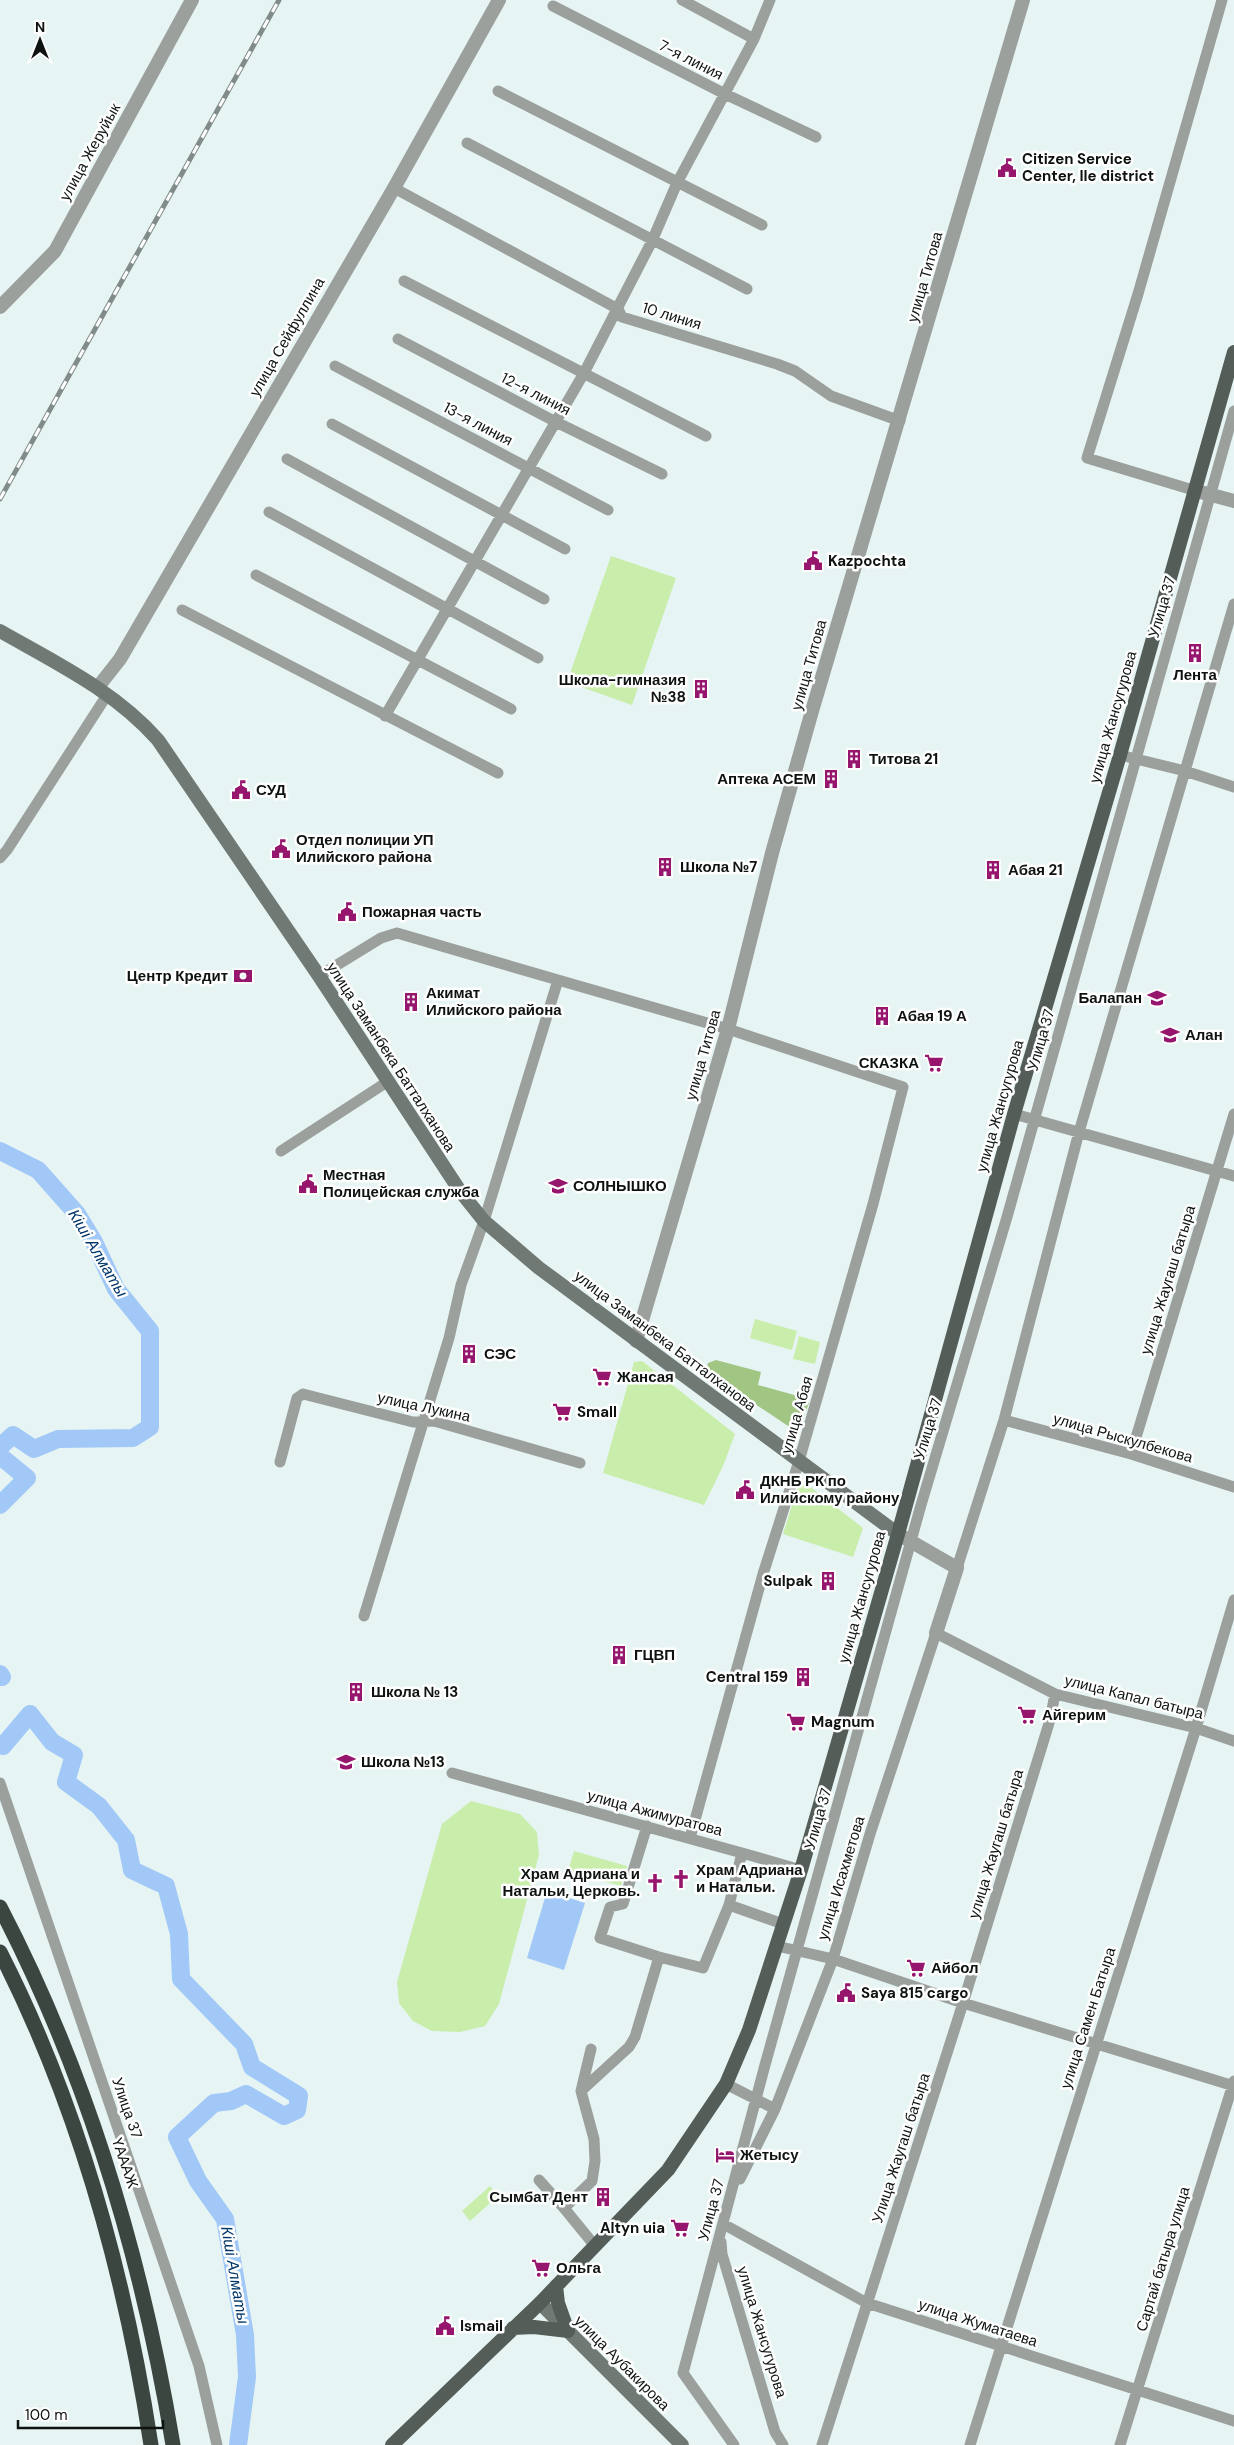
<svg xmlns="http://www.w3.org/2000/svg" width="1234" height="2445" viewBox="0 0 1234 2445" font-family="'DM Sans',sans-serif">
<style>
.green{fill:#c9edab}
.forest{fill:#a1c582}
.water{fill:#a1c8f7}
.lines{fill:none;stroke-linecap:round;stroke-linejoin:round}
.river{stroke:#a1c8f7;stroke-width:18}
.minor{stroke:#9ba09d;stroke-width:11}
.tertiary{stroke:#9ba09d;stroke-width:14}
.secondary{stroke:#717975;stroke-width:14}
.primary{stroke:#545d58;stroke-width:14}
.motorway{stroke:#3c4641;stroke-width:15}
.rail-casing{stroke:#808b8a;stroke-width:5}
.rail{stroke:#fefefe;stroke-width:3;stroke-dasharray:9;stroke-linecap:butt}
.labels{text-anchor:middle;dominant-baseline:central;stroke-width:5;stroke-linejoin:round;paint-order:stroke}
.street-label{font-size:15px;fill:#0e1312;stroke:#fefefe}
.poi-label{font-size:15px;font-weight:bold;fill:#0e1312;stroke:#fefefe;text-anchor:start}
.water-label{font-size:16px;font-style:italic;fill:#003568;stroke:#fefefe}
</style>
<rect width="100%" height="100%" fill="#e6f5f4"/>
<path class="green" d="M611,556L676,578L632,705L567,682Z
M755,1319L797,1331L792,1350L750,1338Z
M799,1336L820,1342L815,1364L793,1359Z
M642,1361L735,1434L723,1466L704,1505L603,1473L634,1362Z
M800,1479L863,1528L853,1557L783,1534Z
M471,1801L520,1814L537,1832L539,1855L499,2004L485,2026L460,2032L432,2031L413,2021L399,2003L397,1982L442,1824Z
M574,1851L627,1866L621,1886L568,1871Z
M490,2186L498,2196L470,2221L462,2211Z"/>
<path class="forest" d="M716,1360L761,1372L758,1385L805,1398L809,1403L801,1423L794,1430L706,1371L708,1363Z"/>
<path class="water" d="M547,1891L585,1903L564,1970L527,1958Z"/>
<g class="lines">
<path class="river" d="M0,1151L38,1170L77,1214L94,1242L116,1289L150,1331V1427L133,1438L58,1439L34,1449L13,1435L0,1447
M0,1456L27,1478L0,1505
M0,1674L2,1677H0
M0,1745L3,1746L30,1714L52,1742L74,1755L66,1782L99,1806L126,1840L132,1870L166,1886L179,1934L181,1979L244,2044L252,2067L299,2096L297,2110L284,2116L246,2094L231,2101L214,2103L177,2137L198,2181L225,2219L245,2335L247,2377L238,2445"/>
<path class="minor" d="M682,0L754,39
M553,6L725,94L816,137
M498,91L762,225
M467,143L747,289
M394,188L618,309L622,317L777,364L795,371L831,396L900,421
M404,281L706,436
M398,339L556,422L662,474
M335,366L608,510
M332,424L565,549
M287,459L544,599
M1193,490L1087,458L1138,294L1222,0
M269,512L538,658
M256,575L511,709
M182,610L498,773
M385,716L584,373L652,241L677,183L754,39L770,0
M1128,757L1185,771L1234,787
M0,858L7,850L107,695
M319,976L381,938L397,933L558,980
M1014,1114L1234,1176
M281,1151L387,1082
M1004,1420L1131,1454L1234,1487
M1131,1454L1234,1114
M280,1462L297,1398L303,1394L413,1422L434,1421L580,1463
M957,1568L1004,1420L1079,1132L1234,604
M364,1616L449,1338L461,1285L484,1221L558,980L728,1029L903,1087L873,1204L799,1461L763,1574L690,1838
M1234,1741L1196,1728L1055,1694L936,1633L870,1834L833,1959L963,2003L1234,2086
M452,1773L742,1853L729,1905L783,1924
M0,1783L199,2366L217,2445
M647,1826L623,1904L610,1907L600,1938L659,1957
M742,1853L801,1870
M591,2049L581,2091L594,2139L595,2161L592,2181L564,2208L595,2246
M726,2084L775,2109
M581,2091L629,2047L635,2037L659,1957L703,1968L729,1905
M740,2179L775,2109L833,1959L777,1946
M539,2180L564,2208
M725,2225L867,2303L1234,2421
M721,2242L722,2254L775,2432L783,2445
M734,2445L683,2373L765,2065L921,1505L1007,1217L1234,411
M822,2445L963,2003L1050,1720L1055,1694
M970,2445L1196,1728L1234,1600
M1120,2445L1234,2081"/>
<path class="tertiary" d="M0,307L55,251L192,0
M1193,490L1234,501
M98,687L120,659L394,188L499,0
M636,1341L728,1029L772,853L812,711L1023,0
M898,1534L957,1568L936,1633"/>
<path class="secondary" d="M0,631C56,663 115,691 158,740L319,976L460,1191L484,1221L539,1268L898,1534
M540,2303L682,2445"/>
<path class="primary" d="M513,2328L534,2327L568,2331L558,2303L556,2286
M392,2445L540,2303L668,2170L726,2084L749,2030L801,1870L898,1534L1014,1114L1120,755L1234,352"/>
<path class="motorway" d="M0,1907C88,2076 142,2258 173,2445
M0,1952C78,2105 125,2275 151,2445"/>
<g class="rail-casing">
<path id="rail" d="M0,499L279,0"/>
</g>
<use href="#rail" class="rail"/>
</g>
<defs>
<g id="civic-bare" transform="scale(1.5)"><path d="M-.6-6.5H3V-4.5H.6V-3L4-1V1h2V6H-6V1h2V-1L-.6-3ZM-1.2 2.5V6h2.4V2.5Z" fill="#96166e" stroke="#fefefe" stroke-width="2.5" paint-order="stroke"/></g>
<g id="building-bare" transform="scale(1.5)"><path d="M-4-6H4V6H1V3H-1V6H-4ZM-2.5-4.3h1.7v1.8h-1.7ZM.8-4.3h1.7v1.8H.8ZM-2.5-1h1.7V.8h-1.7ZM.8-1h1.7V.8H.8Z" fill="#96166e" stroke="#fefefe" stroke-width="2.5" paint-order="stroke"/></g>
<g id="bank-bare" transform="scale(1.5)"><path d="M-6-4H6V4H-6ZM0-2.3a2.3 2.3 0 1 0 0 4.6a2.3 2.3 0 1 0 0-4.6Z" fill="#96166e" stroke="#fefefe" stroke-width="2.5" paint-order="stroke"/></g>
<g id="school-bare" transform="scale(1.5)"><path d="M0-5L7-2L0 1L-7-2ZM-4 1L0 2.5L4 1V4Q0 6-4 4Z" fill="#96166e" stroke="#fefefe" stroke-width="2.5" paint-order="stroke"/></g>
<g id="supermarket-bare" transform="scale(1.5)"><path d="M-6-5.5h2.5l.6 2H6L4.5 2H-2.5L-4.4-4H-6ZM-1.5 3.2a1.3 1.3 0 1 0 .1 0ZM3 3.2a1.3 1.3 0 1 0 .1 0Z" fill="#96166e" stroke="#fefefe" stroke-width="2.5" paint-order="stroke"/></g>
<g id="church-bare" transform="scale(1.5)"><path d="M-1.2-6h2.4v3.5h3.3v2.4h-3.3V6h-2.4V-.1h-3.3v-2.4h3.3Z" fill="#96166e" stroke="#fefefe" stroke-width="2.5" paint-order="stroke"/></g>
<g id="hotel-bare" transform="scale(1.5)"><path d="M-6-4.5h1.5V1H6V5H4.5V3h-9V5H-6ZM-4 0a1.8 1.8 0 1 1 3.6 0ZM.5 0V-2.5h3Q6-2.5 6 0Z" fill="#96166e" stroke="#fefefe" stroke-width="2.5" paint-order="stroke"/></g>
</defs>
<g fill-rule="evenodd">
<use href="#civic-bare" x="1007" y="168"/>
<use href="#civic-bare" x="813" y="561"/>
<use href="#building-bare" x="1195" y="653"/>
<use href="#building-bare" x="701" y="689"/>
<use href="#building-bare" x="854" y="759"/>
<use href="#building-bare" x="831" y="779"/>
<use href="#civic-bare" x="241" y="790"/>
<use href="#civic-bare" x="281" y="849"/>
<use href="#building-bare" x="665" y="867"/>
<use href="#building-bare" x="993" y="870"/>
<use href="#civic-bare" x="347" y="912"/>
<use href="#bank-bare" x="243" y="976"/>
<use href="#school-bare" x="1157" y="998"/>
<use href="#building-bare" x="411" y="1002"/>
<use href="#building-bare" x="882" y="1016"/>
<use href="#school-bare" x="1170" y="1035"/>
<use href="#supermarket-bare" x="934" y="1063"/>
<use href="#civic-bare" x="308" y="1184"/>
<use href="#school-bare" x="558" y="1186"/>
<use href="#building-bare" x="469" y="1354"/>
<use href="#supermarket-bare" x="602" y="1377"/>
<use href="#supermarket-bare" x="562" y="1412"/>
<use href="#civic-bare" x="745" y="1490"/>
<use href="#building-bare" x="828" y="1581"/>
<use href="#building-bare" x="619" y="1655"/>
<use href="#building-bare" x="803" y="1677"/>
<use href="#building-bare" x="356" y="1692"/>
<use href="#supermarket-bare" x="1027" y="1715"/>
<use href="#supermarket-bare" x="796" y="1722"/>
<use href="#school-bare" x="346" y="1762"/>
<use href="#church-bare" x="681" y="1879"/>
<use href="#church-bare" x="655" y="1883"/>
<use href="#supermarket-bare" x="916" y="1968"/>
<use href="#civic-bare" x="846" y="1993"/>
<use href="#hotel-bare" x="725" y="2155"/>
<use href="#building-bare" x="603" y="2197"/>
<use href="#supermarket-bare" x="680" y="2228"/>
<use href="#supermarket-bare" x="541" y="2268"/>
<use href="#civic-bare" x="445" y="2326"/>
</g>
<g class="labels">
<g class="street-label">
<text transform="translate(691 60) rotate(27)">7-я линия</text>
<text transform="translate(90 152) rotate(-61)">улица Жеруйык</text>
<text transform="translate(925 277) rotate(-74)">улица Титова</text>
<text transform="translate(672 316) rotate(17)">10 линия</text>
<text transform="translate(287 337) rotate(-60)">улица Сейфуллина</text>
<text transform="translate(536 394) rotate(27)">12-я линия</text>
<text transform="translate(478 424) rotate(28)">13-я линия</text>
<text transform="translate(1162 607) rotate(-74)">Улица 37</text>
<text transform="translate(809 665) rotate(-74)">улица Титова</text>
<text transform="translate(1113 717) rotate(-74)">улица Жансугурова</text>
<text transform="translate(1041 1040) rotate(-74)">Улица 37</text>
<text transform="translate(703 1055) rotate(-74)">улица Титова</text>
<text transform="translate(391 1057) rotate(57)">улица Заманбека Батталханова</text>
<text transform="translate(1000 1106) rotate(-74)">улица Жансугурова</text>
<text transform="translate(1168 1280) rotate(-73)">улица Жаугаш батыра</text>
<text transform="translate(665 1341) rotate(37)">улица Заманбека Батталханова</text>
<text transform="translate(424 1407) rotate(12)">улица Лукина</text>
<text transform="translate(797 1415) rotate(-74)">улица Абая</text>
<text transform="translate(928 1429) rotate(-73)">Улица 37</text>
<text transform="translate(1123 1438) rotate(16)">улица Рыскулбекова</text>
<text transform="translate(862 1597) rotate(-74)">улица Жансугурова</text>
<text transform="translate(1134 1697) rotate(14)">улица Капал батыра</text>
<text transform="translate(655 1813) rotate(15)">улица Ажимуратова</text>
<text transform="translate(818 1819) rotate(-74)">Улица 37</text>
<text transform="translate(996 1844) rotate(-73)">улица Жаугаш батыра</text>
<text transform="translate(841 1878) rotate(-73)">улица Исахметова</text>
<text transform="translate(1088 2018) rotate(-72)">улица Самен Батыра</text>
<text transform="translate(127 2108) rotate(71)">Улица 37</text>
<text transform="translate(901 2148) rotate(-72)">Улица Жаугаш батыра</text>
<text transform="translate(125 2163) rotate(71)">ҮАААЖ</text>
<text transform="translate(711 2210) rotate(-75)">Улица 37</text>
<text transform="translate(1163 2259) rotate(-73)">Сартай батыра улица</text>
<text transform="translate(978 2323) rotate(18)">улица Жуматаева</text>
<text transform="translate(762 2332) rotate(73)">улица Жансугурова</text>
<text transform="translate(622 2363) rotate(45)">улица Аубакирова</text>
</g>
<g class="poi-label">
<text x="1022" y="159">Citizen Service<tspan x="1022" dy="17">Center, Ile district</tspan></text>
<text x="828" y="561">Kazpochta</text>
<text x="1195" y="675" text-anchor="middle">Лента</text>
<text x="686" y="680" text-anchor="end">Школа-гимназия<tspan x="686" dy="17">№38</tspan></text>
<text x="869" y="759">Титова 21</text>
<text x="816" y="779" text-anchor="end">Аптека АСЕМ</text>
<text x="256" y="790">СУД</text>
<text x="296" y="840">Отдел полиции УП<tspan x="296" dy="17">Илийского района</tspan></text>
<text x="680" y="867">Школа №7</text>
<text x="1008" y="870">Абая 21</text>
<text x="362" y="912">Пожарная часть</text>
<text x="228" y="976" text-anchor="end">Центр Кредит</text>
<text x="426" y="993">Акимат<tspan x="426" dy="17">Илийского района</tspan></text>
<text x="1142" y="998" text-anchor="end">Балапан</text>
<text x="897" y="1016">Абая 19 А</text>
<text x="1185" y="1035">Алан</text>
<text x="919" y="1063" text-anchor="end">СКАЗКА</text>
<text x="323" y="1175">Местная<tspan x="323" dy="17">Полицейская служба</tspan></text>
<text x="573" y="1186">СОЛНЫШКО</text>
<text x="484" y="1354">СЭС</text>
<text x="617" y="1377">Жансая</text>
<text x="577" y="1412">Small</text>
<text x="760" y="1481">ДКНБ РК по<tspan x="760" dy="17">Илийскому району</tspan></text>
<text x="813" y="1581" text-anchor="end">Sulpak</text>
<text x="634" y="1655">ГЦВП</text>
<text x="788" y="1677" text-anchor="end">Central 159</text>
<text x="371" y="1692">Школа № 13</text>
<text x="1042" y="1715">Айгерим</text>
<text x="811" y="1722">Magnum</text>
<text x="361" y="1762">Школа №13</text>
<text x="696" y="1870">Храм Адриана<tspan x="696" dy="17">и Натальи.</tspan></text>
<text x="640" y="1874" text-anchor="end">Храм Адриана и<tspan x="640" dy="17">Натальи, Церковь.</tspan></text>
<text x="931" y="1968">Айбол</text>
<text x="861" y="1993">Saya 815 cargo</text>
<text x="740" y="2155">Жетысу</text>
<text x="588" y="2197" text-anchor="end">Сымбат Дент</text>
<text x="665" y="2228" text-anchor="end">Altyn uia</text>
<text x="556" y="2268">Ольга</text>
<text x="460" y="2326">Ismail</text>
</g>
<g class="water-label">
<text transform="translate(98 1253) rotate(59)">Кіші Алматы</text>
<text transform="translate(235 2275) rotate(80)">Кіші Алматы</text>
</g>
</g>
<g transform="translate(40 40)" stroke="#fefefe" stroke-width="4" paint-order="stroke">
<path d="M0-4L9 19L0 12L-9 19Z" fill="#0e1312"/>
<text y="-8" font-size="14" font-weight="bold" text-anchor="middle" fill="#0e1312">N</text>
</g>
<path d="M18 2420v8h145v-8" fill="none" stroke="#0e1312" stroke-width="2.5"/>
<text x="25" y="2420" font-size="15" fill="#0e1312" stroke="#fefefe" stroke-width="4" paint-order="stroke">100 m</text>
</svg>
